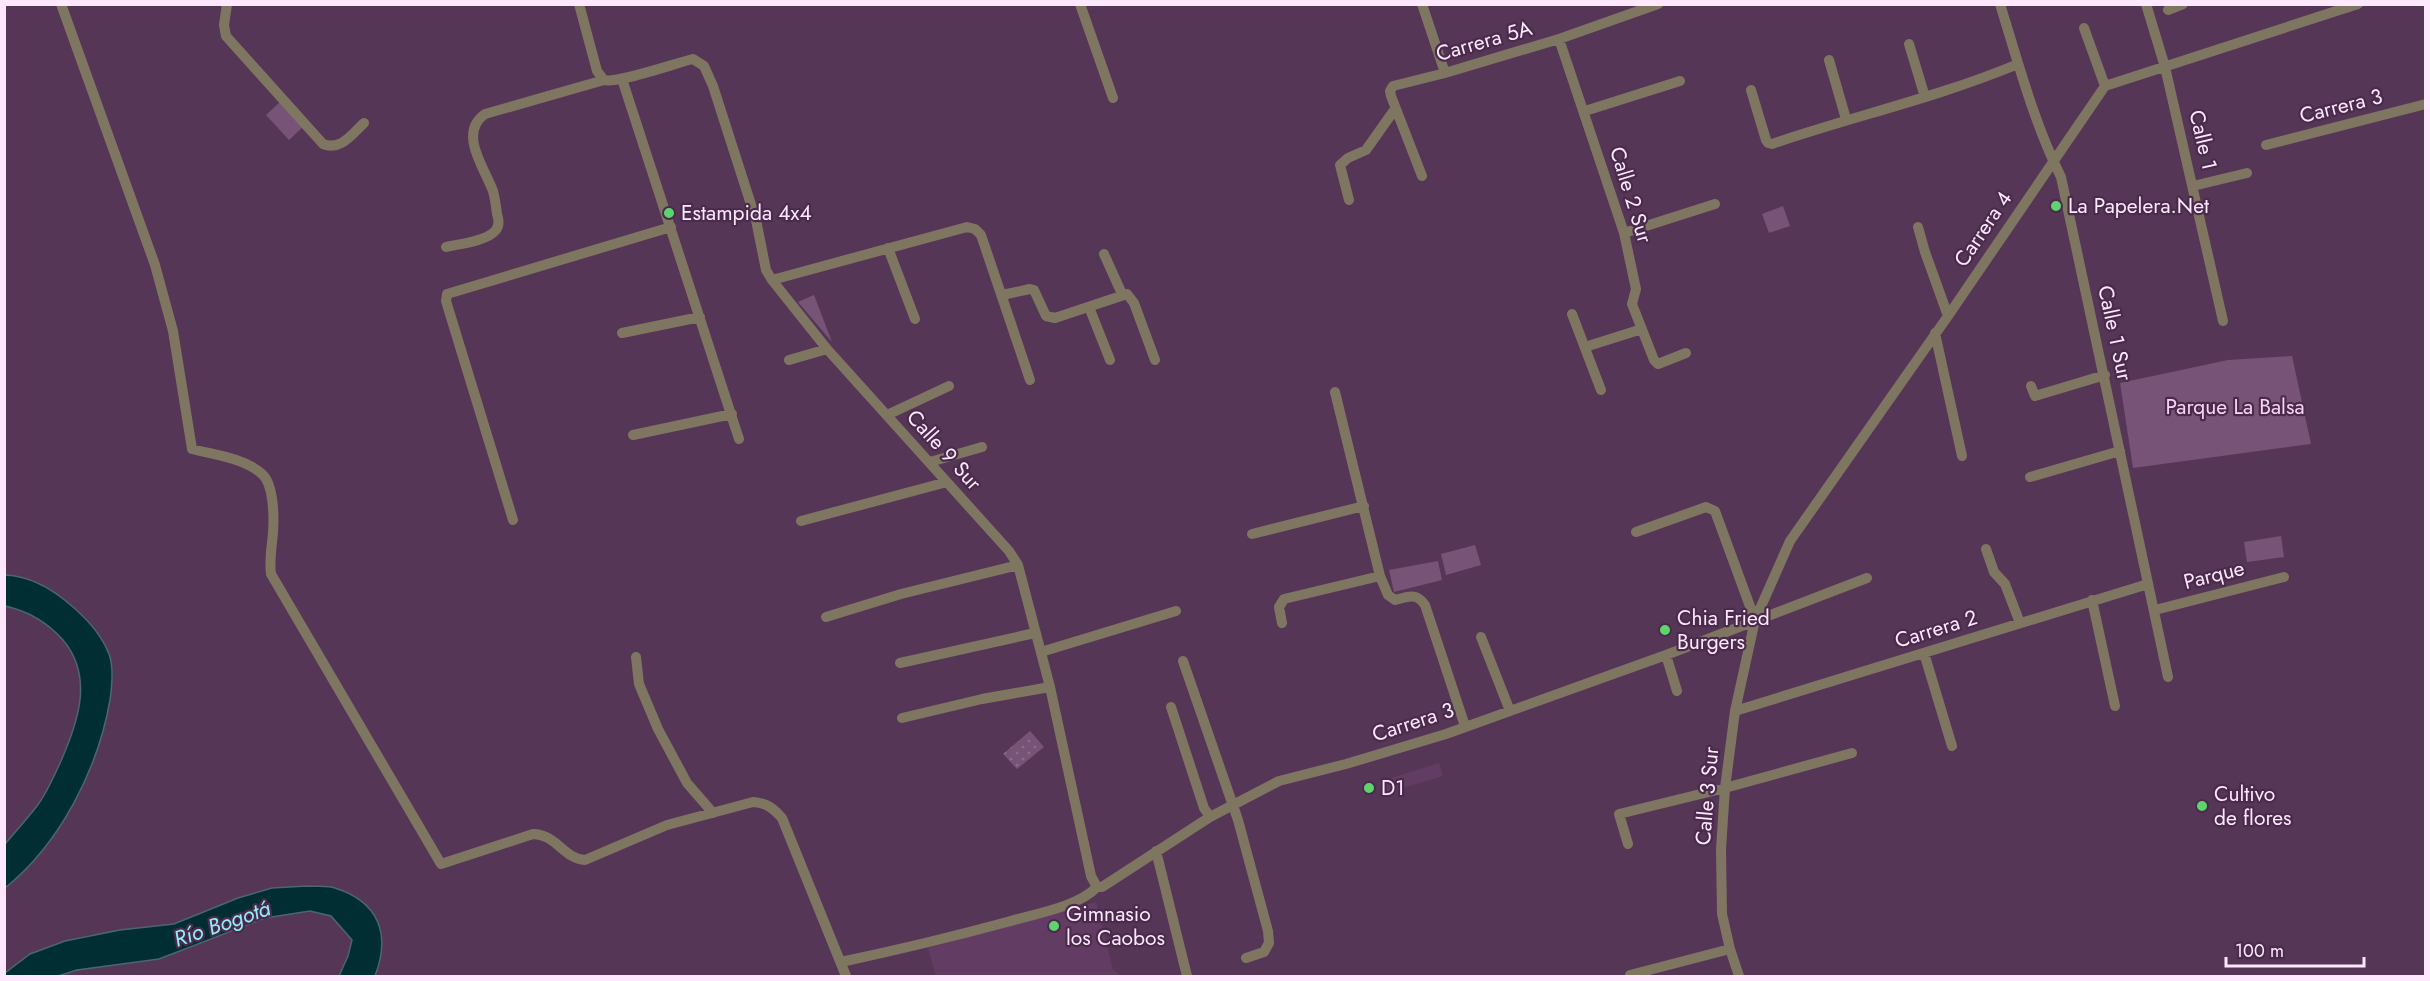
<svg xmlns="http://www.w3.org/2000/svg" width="2430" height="981" viewBox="0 0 2430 981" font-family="Jost,sans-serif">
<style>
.built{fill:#633c64}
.grass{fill:url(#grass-dots)}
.green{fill:#775378}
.water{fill:#002e33;stroke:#4c6670;stroke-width:1.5}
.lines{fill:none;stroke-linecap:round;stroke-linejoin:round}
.street{stroke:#7f7662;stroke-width:10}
.poi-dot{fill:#5ed56c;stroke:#4b2b4c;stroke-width:2}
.labels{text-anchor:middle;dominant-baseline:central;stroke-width:4.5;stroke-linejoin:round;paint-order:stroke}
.street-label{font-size:21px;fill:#fde8fd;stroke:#4b2b4c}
.poi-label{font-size:21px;fill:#fde8fd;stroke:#4b2b4c;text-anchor:start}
.park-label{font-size:21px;fill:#f7d5f7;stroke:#4b2b4c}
.water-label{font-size:22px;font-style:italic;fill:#92effa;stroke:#4b2b4c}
</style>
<defs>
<pattern id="grass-dots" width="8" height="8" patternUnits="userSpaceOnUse" patternTransform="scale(1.5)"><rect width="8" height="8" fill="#775378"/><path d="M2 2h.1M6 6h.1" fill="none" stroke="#8b6c8c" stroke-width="1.8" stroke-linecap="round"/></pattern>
</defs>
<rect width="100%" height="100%" fill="#563657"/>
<path class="built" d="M1439,763L1443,776L1382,794L1379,782Z
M1096,902L1113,970L1122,976H936L928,948Z"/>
<path class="grass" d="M1030,731L1044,747L1017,769L1003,754Z"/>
<path class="green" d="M281,101L304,126L289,140L266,115Z
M1783,206L1790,226L1769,233L1762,214Z
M814,295L832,342L798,302Z
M2292,356L2311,444L2133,468L2120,383L2228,360Z
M2281,536L2284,557L2247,562L2244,542Z
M1475,545L1481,565L1446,575L1441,554Z
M1438,561L1442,580L1394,592L1389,570Z"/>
<path class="water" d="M5,575C31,576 54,590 73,607C88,620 102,636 109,654C114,667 112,686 110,700C98,769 60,844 5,888V844C15,832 27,819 37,806C47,793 54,776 61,761C78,722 94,677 63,640C47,622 28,611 5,606Z
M307,886C316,887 327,885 335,888C379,902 391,934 375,976H339L348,956L352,940L331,916L310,911L265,918L159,959L77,970L58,976H5V973L30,954L65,941L120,930L174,924L238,898L272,888Z"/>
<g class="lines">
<path class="street" d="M61,4L155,265L173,331L192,449C214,455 245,458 262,474C274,484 274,518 273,532C272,546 269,560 271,574L441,864L533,834C556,834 564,859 585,860L667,825L753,802C767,803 773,808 782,818L846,976
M227,4L224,25L226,36L323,144C341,151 352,134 364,123
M579,4L597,71L604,80
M1080,4L1113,98
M1422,4L1445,73
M2000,4C2018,62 2034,123 2061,177L2168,677
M2146,4L2165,67L2223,321
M2168,10L2183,4
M2084,28L2105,86
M1559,39L1624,233L1636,289L1632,304L1654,360L1658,364L1686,353
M1909,44L1925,97
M1829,60L1846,119
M622,79L739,439
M1751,90L1766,140L1768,143L1772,144C1854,116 1939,97 2018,64
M1585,111L1680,81
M2266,145L2426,104
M1422,176L1391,96L1390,91L1393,86L1445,73L1559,39L1658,4
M2193,186L2247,173
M1349,200L1340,165L1348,158L1366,150L1395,109
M1918,227L1925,252L1948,316
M1624,233L1715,204
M446,247C458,244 487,241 495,231C500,226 499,220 497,214C496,206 495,198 493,191C484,167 458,133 485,114L604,80C616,84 676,63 693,59L704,66L713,86L756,220L766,270L772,280L827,349L1009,551L1018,565L1050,687L1091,876L1097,887
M888,248L915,319
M1104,254L1122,294
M772,280L967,227L975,229L981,235L1030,380
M1002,295L1030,289L1034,290L1046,316L1055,318L1127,294L1134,303L1155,360
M1089,307L1110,360
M1572,314L1601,390
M622,333L700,317
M1935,333L1962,456
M1585,347L1642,329
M789,360L827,349
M2031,386L2035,396L2105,375
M1335,392L1380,576L1388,595L1395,600C1408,597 1416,592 1425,605L1465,726
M887,415L949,386
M633,435L732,414
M930,462L982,447
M2030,477L2120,451
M513,520L446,301L447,294L671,227
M801,521L947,482
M1636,532L1706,507L1715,511L1755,620
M1252,534L1364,506
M1986,549L1994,572L2005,584L2020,623
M2092,600L2115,706
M2155,610L2284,577
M826,617L901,594L1018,565
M1282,623L1279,607L1284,599L1380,576
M1481,637L1510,711
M1041,652L1176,611
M1924,653L1952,746
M1666,655L1677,691
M636,657L639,684L658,729L687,783L713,813
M1183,661L1238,820L1268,931L1269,943L1264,952L1246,958
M900,663L1035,633
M1171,707L1204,808L1210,817
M1735,711L2148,584
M902,718L982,699L1050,687
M1628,844L1619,814L1725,788L1852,753
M1156,851L1187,976
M1097,887H1102L1210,817L1279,781L1346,764L1446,734L1666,655L1867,578
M841,962C897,950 952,937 1007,922C1034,914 1078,907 1097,887
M1630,975L1730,949
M1739,976L1730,949L1722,914L1721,849L1725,788L1735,711L1755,620L1790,541L1948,316L2105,86L2358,4"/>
</g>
<g class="poi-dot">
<circle cx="2056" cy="206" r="6"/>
<circle cx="669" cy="213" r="6"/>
<circle cx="1665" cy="630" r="6"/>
<circle cx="1369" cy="788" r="6"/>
<circle cx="2202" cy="806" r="6"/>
<circle cx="1054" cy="926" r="6"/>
</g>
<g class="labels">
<g class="street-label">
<text transform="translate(1484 41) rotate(-16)">Carrera 5A</text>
<text transform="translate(2341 106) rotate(-14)">Carrera 3</text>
<text transform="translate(2203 140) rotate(77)">Calle 1</text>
<text transform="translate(1631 195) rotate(73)">Calle 2 Sur</text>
<text transform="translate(1983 229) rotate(-56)">Carrera 4</text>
<text transform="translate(2115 333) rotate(78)">Calle 1 Sur</text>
<text transform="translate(944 450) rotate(48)">Calle 9 Sur</text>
<text transform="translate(2214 575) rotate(-14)">Parque</text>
<text transform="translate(1936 629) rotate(-17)">Carrera 2</text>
<text transform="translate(1413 722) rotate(-18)">Carrera 3</text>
<text transform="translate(1707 796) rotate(-85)">Calle 3 Sur</text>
</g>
<g class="poi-label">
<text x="2068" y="206">La Papelera.Net</text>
<text x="681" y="213">Estampida 4x4</text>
<text x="1677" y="618">Chia Fried<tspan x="1677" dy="24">Burgers</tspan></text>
<text x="1381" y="788">D1</text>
<text x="2214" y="794">Cultivo<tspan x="2214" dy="24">de flores</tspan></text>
<text x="1066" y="914">Gimnasio<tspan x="1066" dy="24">los Caobos</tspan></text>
</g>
<g class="park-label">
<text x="2235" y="407">Parque La Balsa</text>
</g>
<g class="water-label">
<text transform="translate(222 923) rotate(-19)">Río Bogotá</text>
</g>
</g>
<rect width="2430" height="981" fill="none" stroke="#fde8fd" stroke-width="12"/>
<path d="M2226 957v9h138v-9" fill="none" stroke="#fde8fd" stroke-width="3"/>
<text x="2235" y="957" font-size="18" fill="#fde8fd" stroke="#4b2b4c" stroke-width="4.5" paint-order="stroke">100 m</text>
</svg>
